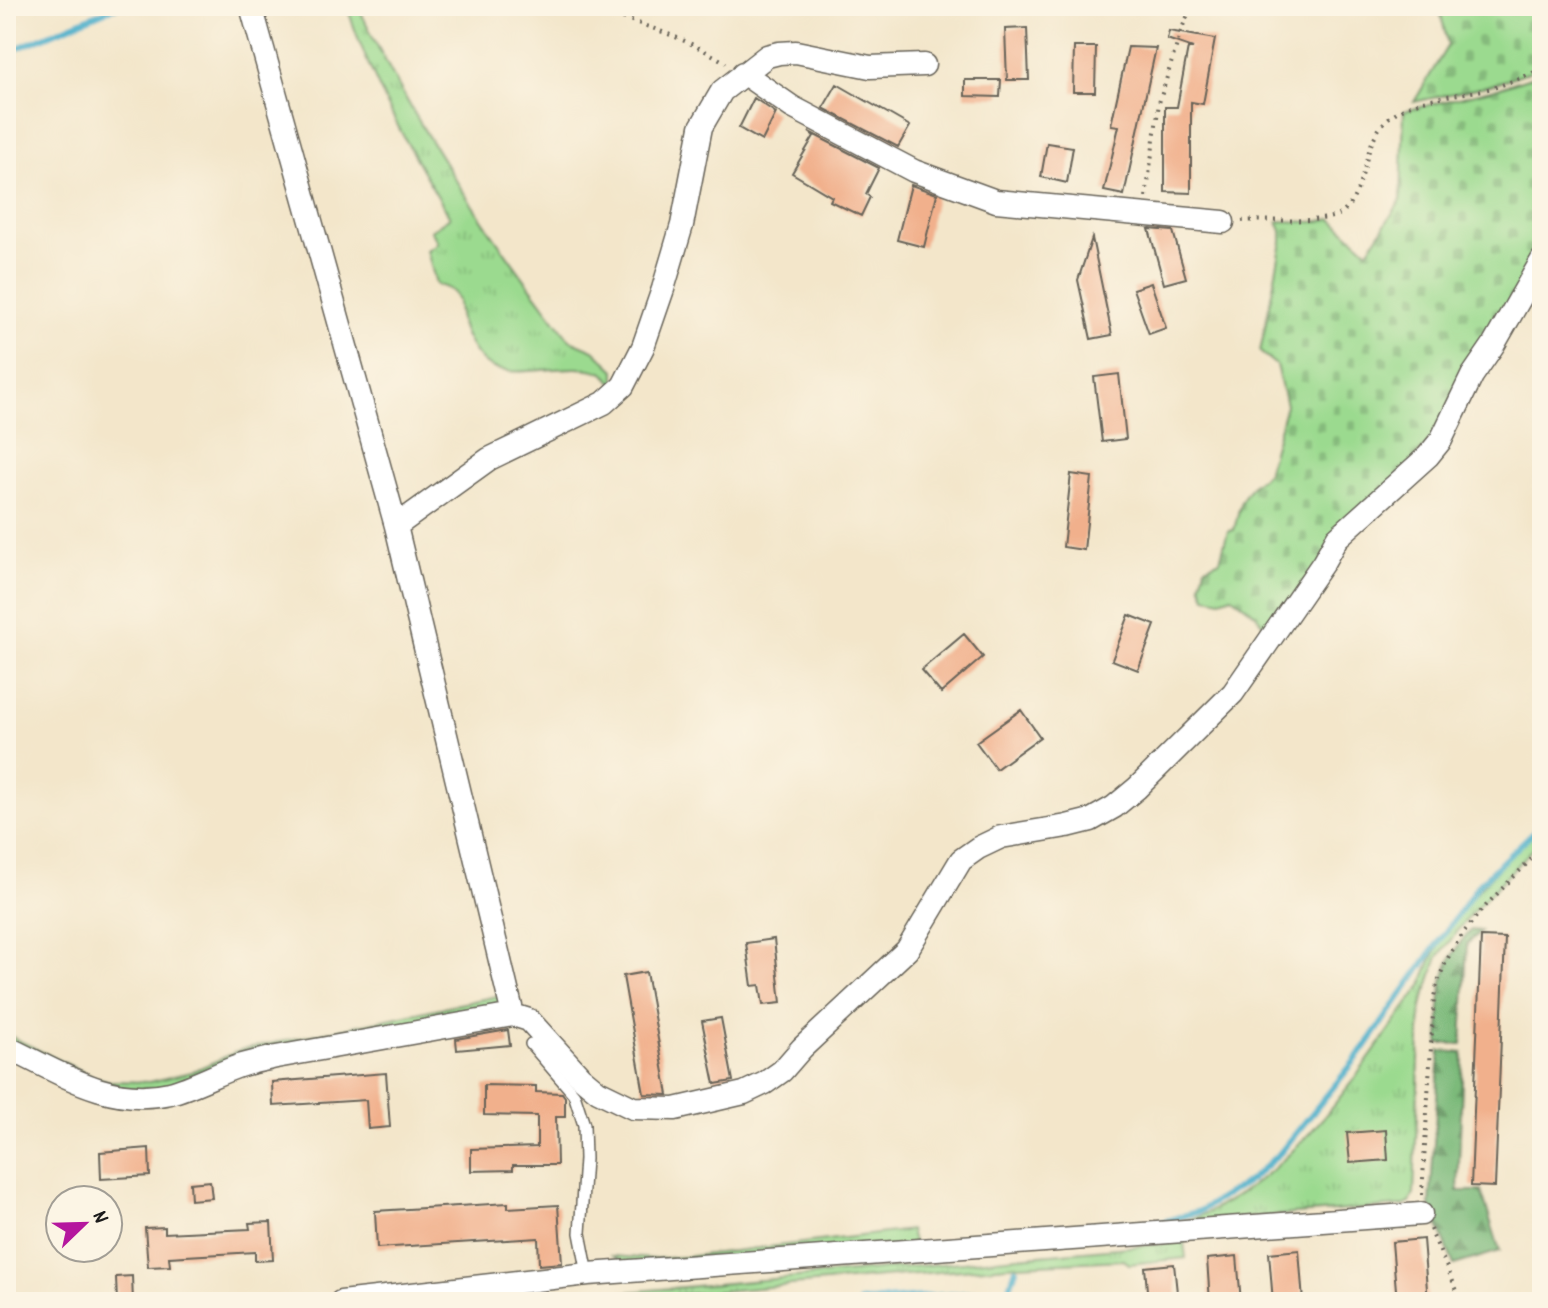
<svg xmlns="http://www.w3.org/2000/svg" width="1548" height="1308" viewBox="0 0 1548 1308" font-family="Dekko,sans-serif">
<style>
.grass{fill:url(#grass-tufts);stroke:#5c7b56;stroke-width:2}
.forest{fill:url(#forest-firs);stroke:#4c6b4b;stroke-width:2}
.cemetery{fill:url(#cemetery-stones);stroke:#5c7b56;stroke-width:2}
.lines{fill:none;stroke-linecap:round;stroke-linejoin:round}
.stream{stroke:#4aaeca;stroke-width:6}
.building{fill:#f1b08c}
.service-casing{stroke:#676359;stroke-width:14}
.minor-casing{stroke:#676359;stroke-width:25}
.path{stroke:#676359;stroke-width:4;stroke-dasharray:2 6;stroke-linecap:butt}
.service{stroke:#fff;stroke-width:11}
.minor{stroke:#fff;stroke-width:22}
</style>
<defs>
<pattern id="grass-tufts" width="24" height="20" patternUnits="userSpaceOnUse" patternTransform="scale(2)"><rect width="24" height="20" fill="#9bda8f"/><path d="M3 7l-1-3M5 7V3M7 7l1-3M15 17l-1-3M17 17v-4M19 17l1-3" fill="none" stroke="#85ba7b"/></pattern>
<pattern id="forest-firs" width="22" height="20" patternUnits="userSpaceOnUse" patternTransform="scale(2)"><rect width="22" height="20" fill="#7cba7a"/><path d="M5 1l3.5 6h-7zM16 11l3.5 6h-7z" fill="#659663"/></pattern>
<pattern id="cemetery-stones" width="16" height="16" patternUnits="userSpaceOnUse" patternTransform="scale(2)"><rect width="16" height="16" fill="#9bda8f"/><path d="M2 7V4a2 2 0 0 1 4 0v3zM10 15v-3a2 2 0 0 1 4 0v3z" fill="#85ba7b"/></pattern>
</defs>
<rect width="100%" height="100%" fill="#fcf5e5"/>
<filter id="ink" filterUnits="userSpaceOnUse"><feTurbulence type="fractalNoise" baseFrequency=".0125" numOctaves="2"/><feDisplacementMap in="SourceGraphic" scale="16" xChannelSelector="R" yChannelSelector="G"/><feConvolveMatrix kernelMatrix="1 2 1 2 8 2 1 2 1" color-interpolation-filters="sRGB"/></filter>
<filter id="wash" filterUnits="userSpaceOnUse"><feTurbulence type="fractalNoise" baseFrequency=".006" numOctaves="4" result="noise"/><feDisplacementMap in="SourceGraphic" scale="32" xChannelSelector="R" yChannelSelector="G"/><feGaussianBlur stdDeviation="1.8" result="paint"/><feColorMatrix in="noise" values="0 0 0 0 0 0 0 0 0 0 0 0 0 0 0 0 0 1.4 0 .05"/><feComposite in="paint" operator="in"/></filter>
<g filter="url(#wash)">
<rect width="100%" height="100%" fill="#f3e6ca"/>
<path class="grass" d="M347,6H358C414,127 490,235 570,340L594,350L615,370V386C612,382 608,375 603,373C574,359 519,380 491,367C475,359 462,333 459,315C458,308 460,298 453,292C450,288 441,286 436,284L427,250L438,243L431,230L450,217C410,151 370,80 347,6Z
M1542,826V839L1468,917L1438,957L1421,1008L1414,1193L1410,1203L1403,1206L1185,1222C1294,1182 1356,1074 1422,985C1440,922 1495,870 1542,826Z
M502,995L505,1007L170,1088L123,1089L6,1042V1034L91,1076L109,1081L150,1082L191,1072L241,1050Z
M910,1230L914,1246L629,1267L613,1256L652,1259L685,1257Z
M1184,1242L1186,1258L1129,1264L1124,1260L1019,1265L597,1302L596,1295Z"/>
<path class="forest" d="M1471,930L1481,931L1467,944L1462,1044H1439C1441,997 1436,967 1471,930Z
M1440,1051L1463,1053L1458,1191H1481L1500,1251L1454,1265L1430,1205Z"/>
<path class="cemetery" d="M1439,6H1542V67L1491,85L1414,102L1448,45Z
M1542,73V244L1534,261L1440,429L1267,632L1257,615L1232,596L1221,600L1206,597L1201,584L1205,567L1220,560L1228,531L1234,530L1241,501L1253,484L1267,473L1286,405L1276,365L1260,352L1282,242V231L1278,221L1313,222L1332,219L1368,251L1401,200L1404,111L1495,89Z"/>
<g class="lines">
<path class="stream" d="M6,53L117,6
M1159,1223L1200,1211L1250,1180L1280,1153L1361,1053L1479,884L1542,824
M860,1302L1009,1290L1016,1269"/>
</g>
<g id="blocks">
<path class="building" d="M1027,28L1029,80H1007L1005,29Z
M1169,31L1215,39L1203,104L1191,102V193L1165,192V107H1177L1188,48H1193L1167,39Z
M1074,47H1096L1095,92H1073Z
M1128,47L1156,48L1124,195L1104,191L1119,126L1111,125Z
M965,80H1001L1000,97L965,96Z
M837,84L910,126L898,147L823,108Z
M754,98L776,113L762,141L739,128Z
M809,132L879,168L866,194L870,197L861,216L830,201L832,197L792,173L814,136Z
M1047,143L1073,147L1067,183L1041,177Z
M911,185L937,194L924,247L897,240Z
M1149,229L1173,231L1186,278L1164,284Z
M1092,238L1112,335L1091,339L1078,280Z
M1151,283L1166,328L1149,334L1133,289Z
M1119,374L1126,439L1102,442L1094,377Z
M1071,474L1092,477L1084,550L1063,547Z
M1129,615L1155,625L1138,670L1112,660Z
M964,634L983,657L941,693L921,670Z
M1021,710L1040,737L996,769L976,742Z
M1481,937L1505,938L1495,1187L1471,1186Z
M774,939L781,1003L763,1005L760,985L752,986L746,943Z
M646,972L668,1095L644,1094L623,976Z
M721,1018L733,1081L715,1084L702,1021Z
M508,1030L510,1045L457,1050L456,1039Z
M386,1073L390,1127L368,1129L366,1100L273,1106L272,1082Z
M484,1085L536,1086V1092L562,1093L565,1097V1117H556L557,1165H513V1170L471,1171V1149L537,1147V1116L484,1115Z
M1386,1130L1388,1160L1350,1163L1347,1133Z
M149,1148L150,1176L101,1179L100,1152Z
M210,1181L212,1198L191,1200L190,1183Z
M508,1203V1208L558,1205L562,1263L539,1265L538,1238L377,1248L375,1211Z
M271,1222L273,1260L255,1261V1252L169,1257L170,1266L148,1267L145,1228L165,1227V1233L250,1229L249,1223Z
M1423,1239L1428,1302H1397L1392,1242Z
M1299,1250L1303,1302H1273L1269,1253Z
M1237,1256L1241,1302H1210L1207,1259Z
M1174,1264L1178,1302H1148L1145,1267Z
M132,1276L133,1302H117L116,1277Z"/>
</g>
</g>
<g filter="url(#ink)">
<use href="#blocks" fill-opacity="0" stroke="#676359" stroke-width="2"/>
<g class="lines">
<g class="service-casing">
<path id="service" d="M531,1044L574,1094L584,1125L585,1159L580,1233L588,1274"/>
</g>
<g class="minor-casing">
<path id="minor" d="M251,6L396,526L513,1015
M743,73L792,107L914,171L996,201L1223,222
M396,526L489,459L604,403L623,386L643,347L663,289L682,225L701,127L722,91L767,56L779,53L796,52L870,67L924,65
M6,1047C59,1072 109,1107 170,1093C193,1087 216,1074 239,1066C251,1062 264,1060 276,1057L513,1015L529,1020L580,1076L598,1091L633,1108L675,1109L744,1093L765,1083L782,1071L802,1048L907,950L961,860L978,848L1001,837L1067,826L1091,820L1114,807L1137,788L1233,693L1323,563L1337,538L1428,456L1441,440L1472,376L1494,344L1542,260
M341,1302L588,1274L1421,1214"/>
</g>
<path class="path" d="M585,6C634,22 682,35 726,63
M1146,197L1159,103L1182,28L1192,6
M1242,221C1265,219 1322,224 1340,214C1354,206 1361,180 1365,166C1369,148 1375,129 1390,117C1416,95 1464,96 1496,87C1511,82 1527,75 1542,69
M1422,1195L1434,997C1447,934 1500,893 1542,848
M1430,1229L1462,1302"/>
<use href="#service" class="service"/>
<use href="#minor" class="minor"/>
</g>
</g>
<rect width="1548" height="1308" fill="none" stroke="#fcf5e5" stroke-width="32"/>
<g transform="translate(84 1224) rotate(67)"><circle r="38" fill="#fcf5e5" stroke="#a29e95" stroke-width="2"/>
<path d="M0-6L14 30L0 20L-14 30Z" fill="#b5179e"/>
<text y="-12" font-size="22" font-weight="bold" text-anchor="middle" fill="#1c1c1c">N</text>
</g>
</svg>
